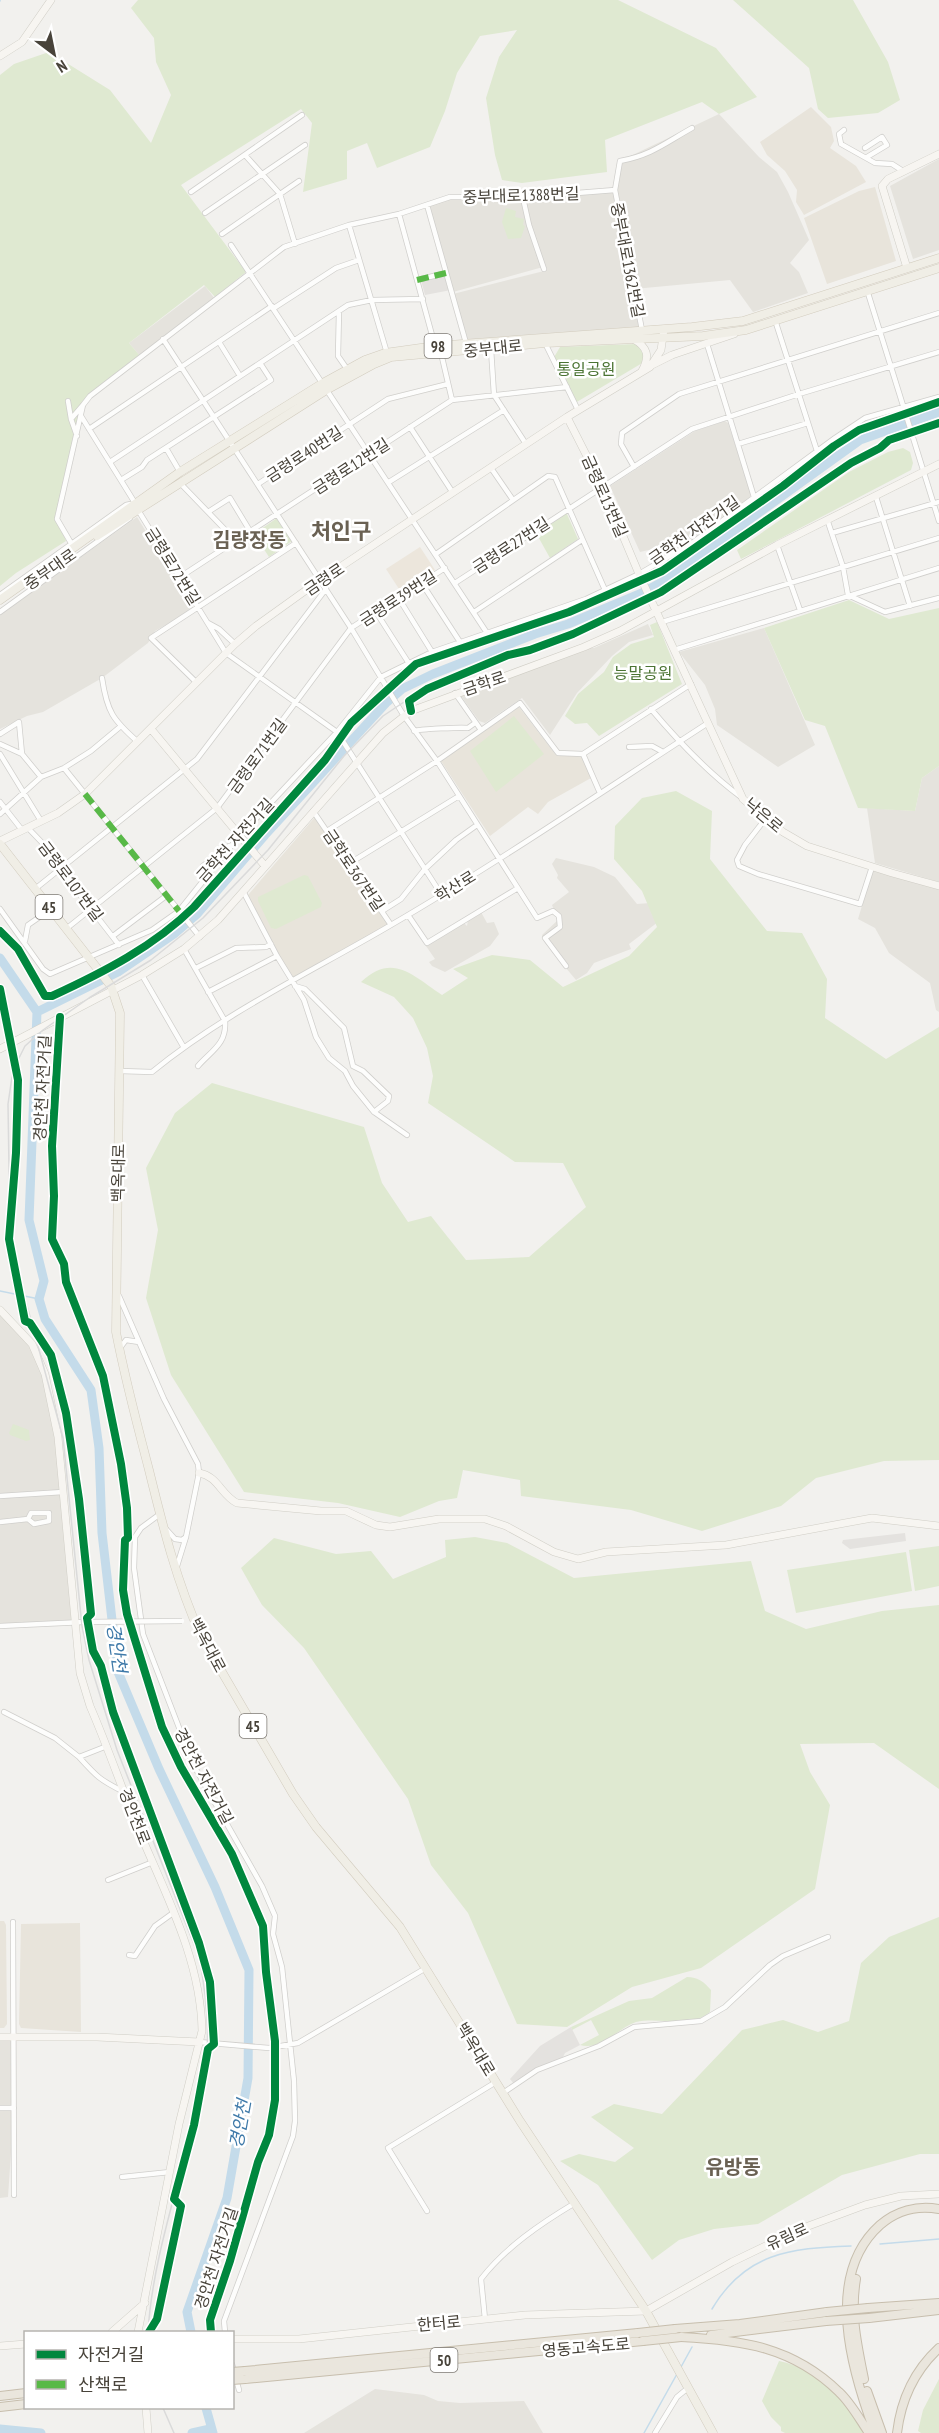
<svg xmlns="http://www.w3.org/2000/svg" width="939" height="2433" viewBox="0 0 939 2433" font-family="'PT Sans Narrow','Noto Sans KR',sans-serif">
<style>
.residential{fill:#e5e3dd}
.commercial{fill:#ece6dc}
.education{fill:#e8e4db}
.green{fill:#dfe9d1}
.parking{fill:#e4e2df}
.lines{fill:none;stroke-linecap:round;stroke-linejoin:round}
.stream{stroke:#c4dbea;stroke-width:1.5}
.river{stroke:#c4dbea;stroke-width:9}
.street-casing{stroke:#d0cfcc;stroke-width:6}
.secondary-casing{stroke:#d0cec6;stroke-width:8}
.primary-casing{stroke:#d2ccbe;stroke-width:9}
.highway-casing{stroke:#c7bead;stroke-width:10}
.street{stroke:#fdfdfc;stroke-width:4.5}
.secondary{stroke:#f7f5f1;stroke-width:7}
.primary{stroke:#f0eee6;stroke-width:8}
.highway{stroke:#eae6dd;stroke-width:8}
.tram{stroke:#dadada;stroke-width:1.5}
.street-bridge-casing{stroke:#d0cfcc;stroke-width:6;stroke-linecap:butt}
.highway-bridge-casing{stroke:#c7bead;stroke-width:10;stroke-linecap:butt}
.street-bridge{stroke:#fdfdfc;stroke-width:4.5}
.highway-bridge{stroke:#eae6dd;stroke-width:8}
.quiet{stroke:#58b947;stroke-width:6;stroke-dasharray:12 6;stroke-linecap:butt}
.cycleway-casing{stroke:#fff;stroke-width:11}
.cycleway{stroke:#00873e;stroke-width:8}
.labels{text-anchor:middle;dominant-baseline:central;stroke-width:5;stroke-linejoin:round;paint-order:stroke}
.shield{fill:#fff;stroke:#7f7b75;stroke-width:1.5}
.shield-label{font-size:15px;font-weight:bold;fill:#48433a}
.street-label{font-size:16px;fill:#48433a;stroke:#fff}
.park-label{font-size:16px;fill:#4b7433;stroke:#fff}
.water-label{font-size:18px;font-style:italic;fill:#3f7aa9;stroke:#fff}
.quarter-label{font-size:20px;font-weight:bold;fill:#6a6153;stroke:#fff}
.district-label{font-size:22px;font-weight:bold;fill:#6a6153;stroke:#fff}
</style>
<rect width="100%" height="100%" fill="#f2f1ee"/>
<path class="residential" d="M719,114L759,157L777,172L788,192L809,240L790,263L799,272L808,293L753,312L730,280L634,289L642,330L467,342L453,294L544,271L543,267L453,292L427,205L450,197L523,198L615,190L620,161Z
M939,159V250L913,259L890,186Z
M205,286L215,299L141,357L129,343Z
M725,421L728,423L751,493L750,497L671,553L654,562L653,549L640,552L610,486L695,431Z
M137,517L194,609L155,631L148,643L102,678L43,712L27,716L0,729V615Z
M648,624L653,635L629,642L612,656L577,693L550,735L522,698L485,723L479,721L461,696L588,648H594Z
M764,628L815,745L778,767L717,725L715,709L705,685L679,652Z
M939,766V882L875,863L867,808L915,811L922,778Z
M556,858L594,867L615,877L637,904L650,903L658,922L629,944L631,949L594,963L587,973L576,980L545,943L542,935L558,920L552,905L569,892L557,878L558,875L552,864Z
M873,869L939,888V1012L936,1010L930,983L889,953L875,928L858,919Z
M481,912L487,923L494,922L499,934L490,946L445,972L432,966L429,962L435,959L426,946L464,923L467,926L468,920Z
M0,1310L30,1342L45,1374L64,1492L75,1623L0,1626Z
M0,2038H14V2108L8,2197L0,2198Z
M375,2389L424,2395L438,2401L460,2403L524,2401L543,2433H304Z"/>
<path class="commercial" d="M420,547L435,570L401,592L386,569Z"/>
<path class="education" d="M811,107L831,127L834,141L830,148L856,166L866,182L804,215L796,202L797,190L785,171L767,155L760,142Z
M875,187L896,261L827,284L804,218L859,191Z
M519,707L556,755L582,756L591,778L548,802L538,814L528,807L490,836L441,761Z
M315,817L391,925L292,981L248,895Z
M0,1921H4L6,1925L7,2024L4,2028H0Z
M80,1923L81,2032L21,2028L19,2024L21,1924Z"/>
<path class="green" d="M138,0H618L716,48L757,97L719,114L702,102L605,140L607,172L522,183L502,180L495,155L486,98L499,57L517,30L480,36L457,73L445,111L430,147L377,168L367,143L347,151V179L303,192L312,123L301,109L181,185L246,272L215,297L204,285L129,343L141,357L90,396L83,405L57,519L66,541L16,573L0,586V75L14,64L49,52L110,90L151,143L171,95L156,62L154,38L131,8Z
M733,0H853L888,62L900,100L878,113L828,118L818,109L809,68Z
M506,208L516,211L515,217L524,219L523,225L525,226L521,238L508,239L502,222Z
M636,344L643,347L644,362L575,403L553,359L560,347Z
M903,448L910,452L913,463L911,470L741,559L737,550L849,472L888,452Z
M566,512L578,539L550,558L536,533Z
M277,518L292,541L269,557L254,534Z
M849,600L889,619L939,608V766L922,778L915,811L858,808L825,726L805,720L764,628Z
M657,622L682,684L599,736L587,723L575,724L565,716L578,694L604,672L613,657L631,644L654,637L650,625Z
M514,716L544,754L496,792L470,751Z
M676,791L712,811L710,859L767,931L802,933L827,979L825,1018L886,1059L939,1027V1460L884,1461L816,1478L781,1506L702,1531L631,1510L521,1496L520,1480L463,1470L457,1498L439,1501L400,1517L338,1503L244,1492L171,1375L146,1298L158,1230L146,1168L175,1113L212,1083L364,1127L382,1183L408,1222L431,1216L466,1260L529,1257L586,1207L563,1163L515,1162L428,1103L433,1076L427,1048L413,1018L394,997L361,982C393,952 413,976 442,995L468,978L453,969L492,955L530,960L563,987L629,956L657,927L642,891L614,859L615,826L642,798Z
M304,875L308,876L322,903L321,907L276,929L271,928L258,901V897Z
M13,1424L29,1430L30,1440L26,1441L10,1435L9,1433Z
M475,1537L507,1543L574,1578L751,1561L765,1611L806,1629L882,1611L939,1605V1789L874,1743L800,1744L810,1772L830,1805L815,1889L701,1968L632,1987L567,2027L517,2024L468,1913L431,1865L408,1799L304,1648L262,1605L241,1568L274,1538L336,1554L371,1551L393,1579L446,1557L445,1540Z
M939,1546V1586L915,1591L909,1550Z
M906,1552L912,1591L796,1613L787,1570Z
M939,1917V2154H920L842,2175L758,2224L714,2229L679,2240L652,2260L598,2185L560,2161L579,2154L615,2162L634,2148L591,2117L614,2104L662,2114L742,2030L783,2020L818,2032L849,2021L861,1963L889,1937Z
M687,1977C698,1977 704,1982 711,1990L710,2012C689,2030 660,2016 636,2022C618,2028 601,2051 580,2045L599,2035L591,2020L572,2030L571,2027L629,2001L652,1998Z
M779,2361C819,2369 843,2401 867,2433H785L781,2431V2427L771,2417L762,2401Z
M939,2379V2433H921L918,2431L923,2410Z"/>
<path class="parking" d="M446,274L451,290L425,295L421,280Z
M905,1533L906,1541L850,1549L842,1543L843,1540Z
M571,2027L580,2045L565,2053L563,2057L537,2069L514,2084L510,2079L540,2046Z"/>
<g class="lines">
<path class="stream" d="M0,1V0
M0,1291L39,1299
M880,2244L939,2239
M712,2309C745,2253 790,2248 851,2246
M681,2367L692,2347
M644,2433L677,2374"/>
<path class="river" d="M0,958L37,1012L29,1220L44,1281L39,1299L45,1319L91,1390L99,1448L102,1533L118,1672L159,1769L215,1887L249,1970L248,2078L227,2198L187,2312L191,2332
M37,1012L118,972L174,934L197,914L265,835L387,702L402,689L433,674L535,634L568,624L642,593L664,581L860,440L939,412
M206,2408L213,2433
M0,2429L41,2433
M192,2433L210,2429"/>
<g class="street-casing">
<path id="street" d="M844,130L839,134L841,144L875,163L892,164L903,171
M865,148L882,137L887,145L867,157
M245,155L280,194L295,244
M191,192L302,115
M523,198L529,225L544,269
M427,205L466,343
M205,213L305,145
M399,214L435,346
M349,225L387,353
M222,234L299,181
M231,245L487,633
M417,280L446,273
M867,290L939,521
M274,308L336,268L359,260
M339,311L338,356L347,369
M775,320L817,451
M642,330L615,190L620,161C652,155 665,143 692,128
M163,339L351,628L404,716L437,761L537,918L553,911L559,916L560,927L545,938L566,966
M219,342L240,376
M545,343L578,410
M707,344L754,497
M491,349L494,395L526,444
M441,353L452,400
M68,401L71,419L77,436
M71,419L83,405
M410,427L453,493
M89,429L272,306
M738,444L808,423
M166,448L180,472
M110,462L348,305L372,300L423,299
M634,467L621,444L622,433L679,394L939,313
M491,468L513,500
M121,480L142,467L147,460L271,380L260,363
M389,482L504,410
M180,483L236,541
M258,484L388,399L448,384
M876,497L910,606
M138,510L226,653L337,732L441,894
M208,512L230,498L250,531
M828,522L843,567L848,595
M832,533L939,502
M71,543L57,519L83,405L90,396L284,247L349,225L399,214L450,197H526L615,190
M777,545L800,610
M436,554L548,476L555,477L605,590
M180,577L452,400L567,387
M421,582L460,642
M455,583L692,429L799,394L939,352
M0,595L126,505L135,503L81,416
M848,595L885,612L939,598
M398,597L432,652
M0,612L130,518
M376,612L408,662
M474,612L582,540
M662,622L939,538
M208,623L219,629L235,644
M674,650L939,568
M102,678C107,712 113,720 138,742
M197,683L151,638L296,543
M455,693L481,730
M651,709C678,741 707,772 741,797
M414,731C419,729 463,727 468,728L475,723
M0,734L19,722L22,754L41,777
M0,744L22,754
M629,747L652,746L663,752
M0,754L41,821
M583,754L691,684
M64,768L200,937
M0,802L22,830
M313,811L391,925
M0,814L41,777L64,768L91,751L121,726
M766,818L745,845L737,860L739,866L758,874L860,904L872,867
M28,828L51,852L60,869L119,945
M327,831L437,761L520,703L558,753L583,754L600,793
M350,863L459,796
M203,866L229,846
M35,889L197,759L326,589
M243,891L277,956L304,1000L316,1037L329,1058L345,1071L353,1086L374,1112L407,1135
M0,909L43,969L50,974L152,930L179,911L236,840L337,732L381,677L432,652L586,599L639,574L692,543L835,438L865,418L939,397
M382,911L401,899L425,869L456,840L477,825
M408,915L427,943L518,888
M66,929L217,808L351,628L445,568
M113,936L166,896
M25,941L28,925L51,909
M184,949L225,1021C227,1044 211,1051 198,1066
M196,968L236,948L266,947L271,944
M142,975L183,1046
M295,986L305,989L344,1028L353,1066
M208,992L277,956
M353,1066L363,1071L389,1096L388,1101L374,1112
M120,1071L152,1072C224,1013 311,972 391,925C499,862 603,791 708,723
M119,1296L164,1399L198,1464L199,1473L186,1537L177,1566
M120,1348L126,1340L139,1342
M0,1496L63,1492
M160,1514L141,1528L135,1537L134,1568L143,1634L193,1764L262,1886L275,1916L273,1934L282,1967L294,2081L295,2121L293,2136L224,2321L225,2332
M0,1522L28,1519L34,1524L49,1521V1513H31L28,1519
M165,1528L175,1539L182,1540L186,1537
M0,1626L84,1622
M4,1712L55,1738L79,1757L107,1746
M79,1757C97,1777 100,1780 124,1792
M108,1880L153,1862
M13,1922L14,2195
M129,1955L135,1956L155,1926L173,1913
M199,2042L269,2048L298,2043L426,1968
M503,2093L537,2070L599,2046L634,2027L701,2021L725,2007L770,1965L783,1956L828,1937
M0,2108H14
M122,2177L170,2172
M427,2211L388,2148L496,2082
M485,2319L481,2279C506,2247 540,2224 575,2203
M232,2364L239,2390
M655,2433L677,2397L688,2388"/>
</g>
<g class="secondary-casing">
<path id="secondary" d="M0,56L22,42L51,0
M907,268L882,186L888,179L939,154
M633,339C648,347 650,356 642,371
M652,365L672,355L734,334
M567,417L602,486L639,574L743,799L783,832L807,846L892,873L939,886
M151,729L265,866
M0,841L58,813L85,794L235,644L256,626L316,583L567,417L650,367L661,350L664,329
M0,1049L142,975L184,949L218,920L383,733L411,711L584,647L620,631L777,545L939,464
M0,1310L32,1344L45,1374L58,1437L80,1673L90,1706C107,1745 121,1786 137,1826C164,1891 201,1959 202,2031L179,2124L138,2332
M199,1473C218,1476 221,1495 237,1503L321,1511H346L376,1525L390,1527L439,1519H485L506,1526L554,1552L578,1559L606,1552L726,1545L872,1518L939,1526
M0,2037H97L199,2042
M112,2332L145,2303
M232,2339H299L525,2315L646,2311L732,2262L803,2228L865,2205L901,2196L939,2194
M0,2346L26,2344
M146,2408L148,2433"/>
</g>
<g class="primary-casing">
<path id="primary" d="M97,536L328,389L374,364L391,357L545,343L703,336L746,330L939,268
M0,600L180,472L323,383L365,360L385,353L435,346L692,327L743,321L939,258
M0,844L111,986L120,1013L116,1332C125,1379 137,1424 149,1470C163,1527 177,1583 201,1636L293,1794L316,1827L400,1927L520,2121L646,2311L713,2433"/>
</g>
<g class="highway-casing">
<path id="highway" d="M856,2279C850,2314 857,2344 864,2379
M868,2308L939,2303
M869,2318L939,2310
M675,2329L740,2324L827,2312
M711,2335L826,2321
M681,2337C742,2340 793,2347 839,2392C851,2403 860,2420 869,2433
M245,2371L638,2333
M245,2379L643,2341
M867,2391L882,2433
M0,2396L26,2393
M0,2407L26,2404
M875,2433C852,2372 823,2276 880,2225C896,2211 917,2205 939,2209
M897,2433C901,2400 914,2371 939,2348"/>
</g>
<use href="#street" class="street"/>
<use href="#secondary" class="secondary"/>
<use href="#primary" class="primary"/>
<use href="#highway" class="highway"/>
<path class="tram" d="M148,2332C152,2265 175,2197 191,2132C196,2115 202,2097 205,2079C210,2039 207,1996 199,1957L117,1750L89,1660L82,1626L63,1438L23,1291L10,1232L8,1104L13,1070L25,1046L43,1030L89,998L151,960L203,918L268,850L344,756L383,716L407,700L434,688L615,617L665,590L841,469L881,447L939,424
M163,2408L174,2433"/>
<g class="street-bridge-casing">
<path id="street-bridge" d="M84,1622L182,1621"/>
</g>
<g class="highway-bridge-casing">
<path id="highway-bridge" d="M827,2312L868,2308
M826,2321L869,2318
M638,2333L675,2329
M643,2341L681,2337
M232,2372L245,2371
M232,2380L245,2379"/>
</g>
<use href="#street-bridge" class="street-bridge"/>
<use href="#highway-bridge" class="highway-bridge"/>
<path class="quiet" d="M417,280L446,273
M85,794L179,911"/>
<g class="cycleway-casing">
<path id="cycleway" d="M411,711L409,701L427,689L508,655L530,650L573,634L661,592L851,463L880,448L889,440L939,423
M0,931L18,949L45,996H52C104,972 153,947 194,907L325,760L351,723L416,664L569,612L662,571L783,486L834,446L859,430L939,402
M0,989L18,1080L16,1153L9,1239L25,1321L30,1323L51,1355L66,1413L79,1499L91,1614L87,1618L93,1651L101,1666L113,1712L199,1943L210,1982L214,2044L208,2049L194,2125L174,2199L181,2206L157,2319L149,2332
M60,1017L52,1146L54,1196L52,1239L64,1264L66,1282L103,1376L121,1464L127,1508L128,1538L125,1540L123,1590L127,1614L162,1727L181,1767L232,1854L263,1926L266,1972L275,2041V2100L269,2135L258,2162L230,2261L210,2320L211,2332"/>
</g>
<use href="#cycleway" class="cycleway"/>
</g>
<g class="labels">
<g class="shield">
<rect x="424.5" y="334" width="27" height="24" rx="4.5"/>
<rect x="35.5" y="895" width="27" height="24" rx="4.5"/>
<rect x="239.5" y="1714" width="27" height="24" rx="4.5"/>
<rect x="430.5" y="2348" width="27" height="24" rx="4.5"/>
</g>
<g class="shield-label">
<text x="438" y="346">98</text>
<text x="49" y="907">45</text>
<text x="253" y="1726">45</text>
<text x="444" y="2360">50</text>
</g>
<g class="street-label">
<text transform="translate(521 195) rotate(-2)">중부대로1388번길</text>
<text transform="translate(628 260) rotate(79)">중부대로1362번길</text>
<text transform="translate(493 348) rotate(-6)">중부대로</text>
<text transform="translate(304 454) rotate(-33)">금령로40번길</text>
<text transform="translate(351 466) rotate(-33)">금령로12번길</text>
<text transform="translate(605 496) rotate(66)">금령로13번길</text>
<text transform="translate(694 530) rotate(-35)">금학천 자전거길</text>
<text transform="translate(511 545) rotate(-33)">금령로27번길</text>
<text transform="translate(173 566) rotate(58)">금령로72번길</text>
<text transform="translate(50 569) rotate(-35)">중부대로</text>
<text transform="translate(324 579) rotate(-34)">금령로</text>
<text transform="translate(398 598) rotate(-33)">금령로39번길</text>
<text transform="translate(484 683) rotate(-19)">금학로</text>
<text transform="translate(257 756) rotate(-54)">금령로71번길</text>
<text transform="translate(764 815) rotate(40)">낙은로</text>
<text transform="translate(235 840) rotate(-48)">금학천 자전거길</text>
<text transform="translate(354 870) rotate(56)">금학로367번길</text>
<text transform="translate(71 881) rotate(53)">금령로107번길</text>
<text transform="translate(455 886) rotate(-32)">학산로</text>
<text transform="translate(42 1088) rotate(-87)">경안천 자전거길</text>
<text transform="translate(118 1173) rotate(-89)">백옥대로</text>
<text transform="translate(208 1645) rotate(62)">백옥대로</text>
<text transform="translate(204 1776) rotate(62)">경안천 자전거길</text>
<text transform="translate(135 1816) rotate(69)">경안천로</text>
<text transform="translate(476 2049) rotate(59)">백옥대로</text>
<text transform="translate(787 2236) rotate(-24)">유림로</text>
<text transform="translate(216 2258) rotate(-72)">경안천 자전거길</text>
<text transform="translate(439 2323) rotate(-5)">한터로</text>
<text transform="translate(586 2347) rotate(-5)">영동고속도로</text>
</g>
<g class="park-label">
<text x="586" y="369">통일공원</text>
<text x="643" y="673">능말공원</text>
</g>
<g class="water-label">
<text transform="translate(117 1648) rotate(82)">경안천</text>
<text transform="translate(240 2124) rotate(-80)">경안천</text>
</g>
<g class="quarter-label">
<text x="249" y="540">김량장동</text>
<text x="733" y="2167">유방동</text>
</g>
<g class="district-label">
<text x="341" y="531">처인구</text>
</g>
</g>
<rect x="24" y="2331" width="210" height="78" fill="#ffffff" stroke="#b6b4b0" stroke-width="1.5"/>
<rect x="36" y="2350" width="30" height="9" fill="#00873e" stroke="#b6b4b0" stroke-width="1.5"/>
<text x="78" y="2361" font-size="18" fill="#48433a">자전거길</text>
<rect x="36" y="2380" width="30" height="9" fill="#58b947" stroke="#b6b4b0" stroke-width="1.5"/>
<text x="78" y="2391" font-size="18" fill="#48433a">산책로</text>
<g transform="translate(54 54) rotate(148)" stroke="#ffffff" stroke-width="4.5" paint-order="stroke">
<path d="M0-4.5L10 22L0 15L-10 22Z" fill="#48433a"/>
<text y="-9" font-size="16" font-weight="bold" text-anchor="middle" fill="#48433a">N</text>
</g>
</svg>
